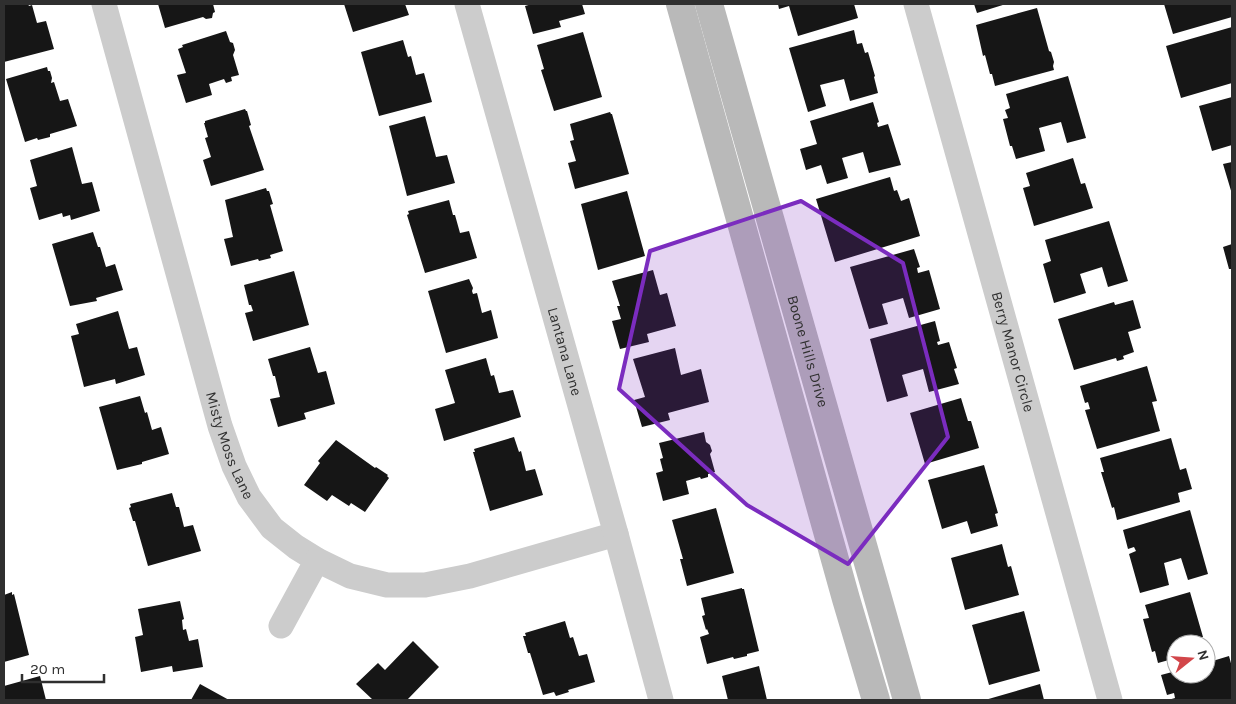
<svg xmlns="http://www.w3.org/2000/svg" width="1236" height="704" viewBox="0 0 1236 704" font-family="Karla,sans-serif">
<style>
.building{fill:#161616}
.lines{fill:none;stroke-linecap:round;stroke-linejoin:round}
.street{stroke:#ccc;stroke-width:25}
.secondary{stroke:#b9b9b9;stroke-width:28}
.marked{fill:#7b2cbf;fill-opacity:0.2;stroke:#7b2cbf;stroke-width:4;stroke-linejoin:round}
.labels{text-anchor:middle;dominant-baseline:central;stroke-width:5;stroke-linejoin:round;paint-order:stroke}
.street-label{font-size:15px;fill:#2f2f2f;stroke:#fff}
</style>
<rect width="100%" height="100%" fill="#fff"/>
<path class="building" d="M4,4H28L29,6L32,5L37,23L46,21L54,49L4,62Z
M158,4H213L215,12L213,13L212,18L206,19L203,17L165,28Z
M344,4H405L409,15L353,32Z
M532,4H582L585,14L559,21L561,27L533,34L525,6Z
M778,4H854L858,18L798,36L789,6L779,9Z
M974,4H1006L977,13Z
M1164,4H1231L1232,9V17L1173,34Z
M1037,8L1049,51L1051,52L1054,62L1053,66L1054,70L995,86L992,74H990L985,55L983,56L976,25Z
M1232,27V83L1181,98L1166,46Z
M854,30L857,44L862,43L865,53L868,52L875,76L874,77L878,93L850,101L844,79L820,85L826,106L808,112L789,48Z
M226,31L230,42L233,43L235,50L233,55L239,75L231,77L232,81L226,83L224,79L209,84L212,95L186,103L177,75L186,73L178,49L183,47L182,45Z
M583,32L602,97L554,111L541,70L544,69L537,45Z
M403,40L408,57L411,56L416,75L424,73L432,102L379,116L361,52Z
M47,67L48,71H50L52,78L51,83L54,82L60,101L68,99L77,126L50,134V137L38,140L37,138L25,142L6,79Z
M1068,76L1086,138L1067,143L1061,122L1039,128L1045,151L1016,159L1012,146H1010L1003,119L1008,118L1005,110L1010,108L1006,94Z
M1232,97V145L1212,151L1199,106Z
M873,102L879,122L877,123L878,127L888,124L901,165L869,173L863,152L842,158L848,178L827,184L821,165L806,170L800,149L817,144L810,121Z
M245,109L246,111H247L251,125L249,126L264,170L211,186L203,160L211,157L205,138L208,137L204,123H205V121Z
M610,112L611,114H612L629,174L575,189L568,163L576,161L570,141L574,140L570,124Z
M425,116L436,157L447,155L455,183L407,196L389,126Z
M72,147L82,184L92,182L100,211L71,220L70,215L63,217L62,213L39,220L30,188L37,186L30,160Z
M1073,158L1081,184L1085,183L1093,208L1034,226L1023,188L1030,186L1026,173Z
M1232,162V194L1223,164Z
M890,177L894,191L897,190L901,201L909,198L920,236L835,262L816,199Z
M266,188L267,191H269L273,204L270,205L283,251L270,255L271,258L259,261L258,259L231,266L224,239L233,237L225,200Z
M627,191L645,256L598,270L581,204Z
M449,200L453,215H455L460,233L469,231L477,258L425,273L407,215L409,214L408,211Z
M1109,221L1128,281L1108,287L1102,267L1080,274L1086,293L1054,303L1043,264L1051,261L1045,240Z
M93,232L98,247H100L106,267L115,264L123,290L96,298L97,301L70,306L52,244Z
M1232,244V269H1229L1223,247Z
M914,249L920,267L917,268L918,273L929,270L940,309L909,318L903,298L882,304L888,324L869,329L850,267Z
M653,270L660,295L667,293L676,326L647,334L649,342L620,349L612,321L621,319L617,306H620L612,281Z
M294,271L309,325L253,341L245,313L253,311L251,305H249L244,285Z
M469,279L473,288L472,291L473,294L477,293L482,313L491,310L498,338L446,353L428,291Z
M1133,300L1141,328L1128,332L1134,352L1123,356L1124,359L1117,361L1116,358L1074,370L1058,319L1114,302L1115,305Z
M118,311L129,349L137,347L145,375L116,384L115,379L84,387L71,336L79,334L76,324Z
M935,321L940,341L937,342L938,345L949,342L957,368L954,369L959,384L929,392L923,369L902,375L908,396L887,402L870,339Z
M310,347L318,373L326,371L335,404L304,413L306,419L278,427L270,399L280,397L275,376H273L268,359Z
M675,348L681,375L701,369L709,402L668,413L670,420L642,427L634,400L645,397L633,359Z
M486,358L491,376L494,375L499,393L513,390L521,417L444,441L435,409L455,403L445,370Z
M1147,366L1157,401L1152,402L1160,431L1097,449L1085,410L1090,409L1088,402L1085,403L1080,386Z
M140,396L145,413L147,412L152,430L161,427L169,454L142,462V464L117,470L99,407Z
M961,398L968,421H971L979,448L925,464L910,413Z
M704,432L706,442L710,445L712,451L710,454L715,472L708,474V477L701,479L700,477L686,481L689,494L663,501L656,473L663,471L660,459L663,458L659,443Z
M514,437L519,452L521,451L526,471L535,469L543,495L490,511L473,452H475L474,449Z
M1171,438L1180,470L1186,468L1192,489L1178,493L1180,502L1117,520L1114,507L1112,508L1101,472H1104L1100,458Z
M336,440L375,468L376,467L388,475L387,476L389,478L365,512L351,503L349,506L332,495L327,501L304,485L320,463L318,461Z
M984,465L998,513L995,514L998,526L971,534L967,521L942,529L928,480Z
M172,493L176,507H179L184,527L193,525L201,551L148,566L135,521H133L129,508L131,507L130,504Z
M716,508L734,573L687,586L680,559H683L672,520Z
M1190,510L1208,574L1188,580L1181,558L1164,563L1169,585L1140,593L1129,554L1136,551L1134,547L1128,549L1123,530Z
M1002,544L1008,567L1011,566L1019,595L965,610L951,558Z
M742,588V589H744L759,651L747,654V656L734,659L733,657L707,664L700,637L709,634L707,629L706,630L702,616L705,615L701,598Z
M12,592V595L14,594L29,655L4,662V595Z
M1190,592L1203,637L1184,643V644H1176V658L1158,663L1155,651L1152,652L1143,619L1149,618L1145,605Z
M180,601L184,619L182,620L183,630L186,629L189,641L198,639L203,667L173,672L172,666L141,672L135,637L143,635L138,609Z
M1024,611L1040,671L989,685L972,625Z
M565,621L570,638L573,637L579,656L587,654L595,682L568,690L569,692L556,696L554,692L543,695L530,653H528L523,636H526L525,633Z
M413,641L439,667L407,700H373L356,684L378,663L385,670Z
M1229,656L1232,667V700H1168L1175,698L1174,693L1167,695L1161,675L1176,671V674H1206V663Z
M759,666L767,700H728L722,676Z
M40,676L46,700H4V686Z
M200,684L229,700H191Z
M1040,684L1044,700H985Z"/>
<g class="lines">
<g class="street">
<path id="s1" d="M104,4L220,426L234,466L249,497L272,528L296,547L317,560L350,576L387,585H425L470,576L616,534"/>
<path id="s2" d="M467,4L616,534L661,700"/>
<path id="s3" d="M916,4L1110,700"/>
<path d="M281,626L317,560"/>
</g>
<g class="secondary">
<path d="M680,4L846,599L876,700"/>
<path id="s4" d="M709,4L907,700"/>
</g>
</g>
<path class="marked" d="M801,201L903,263L948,437L848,564L747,505L619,389L650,251Z"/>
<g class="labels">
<g class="street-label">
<text stroke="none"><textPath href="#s2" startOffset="361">Lantana Lane</textPath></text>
<text stroke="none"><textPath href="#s4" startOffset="361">Boone Hills Drive</textPath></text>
<text stroke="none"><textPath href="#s3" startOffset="361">Berry Manor Circle</textPath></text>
<text stroke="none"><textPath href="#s1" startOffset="459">Misty Moss Lane</textPath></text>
</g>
</g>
<rect width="1236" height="704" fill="none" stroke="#2f2f2f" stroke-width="10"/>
<g transform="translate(1191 659) rotate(73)"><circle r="24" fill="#ffffff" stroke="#acacac"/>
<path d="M0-4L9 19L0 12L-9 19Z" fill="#d2464a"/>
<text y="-8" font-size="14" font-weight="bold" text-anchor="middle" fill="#2f2f2f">N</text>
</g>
<path d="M22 674v8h82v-8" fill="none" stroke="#2f2f2f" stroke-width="2.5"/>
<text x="30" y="674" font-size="15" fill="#2f2f2f" stroke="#ffffff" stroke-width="4" paint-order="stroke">20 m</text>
</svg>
